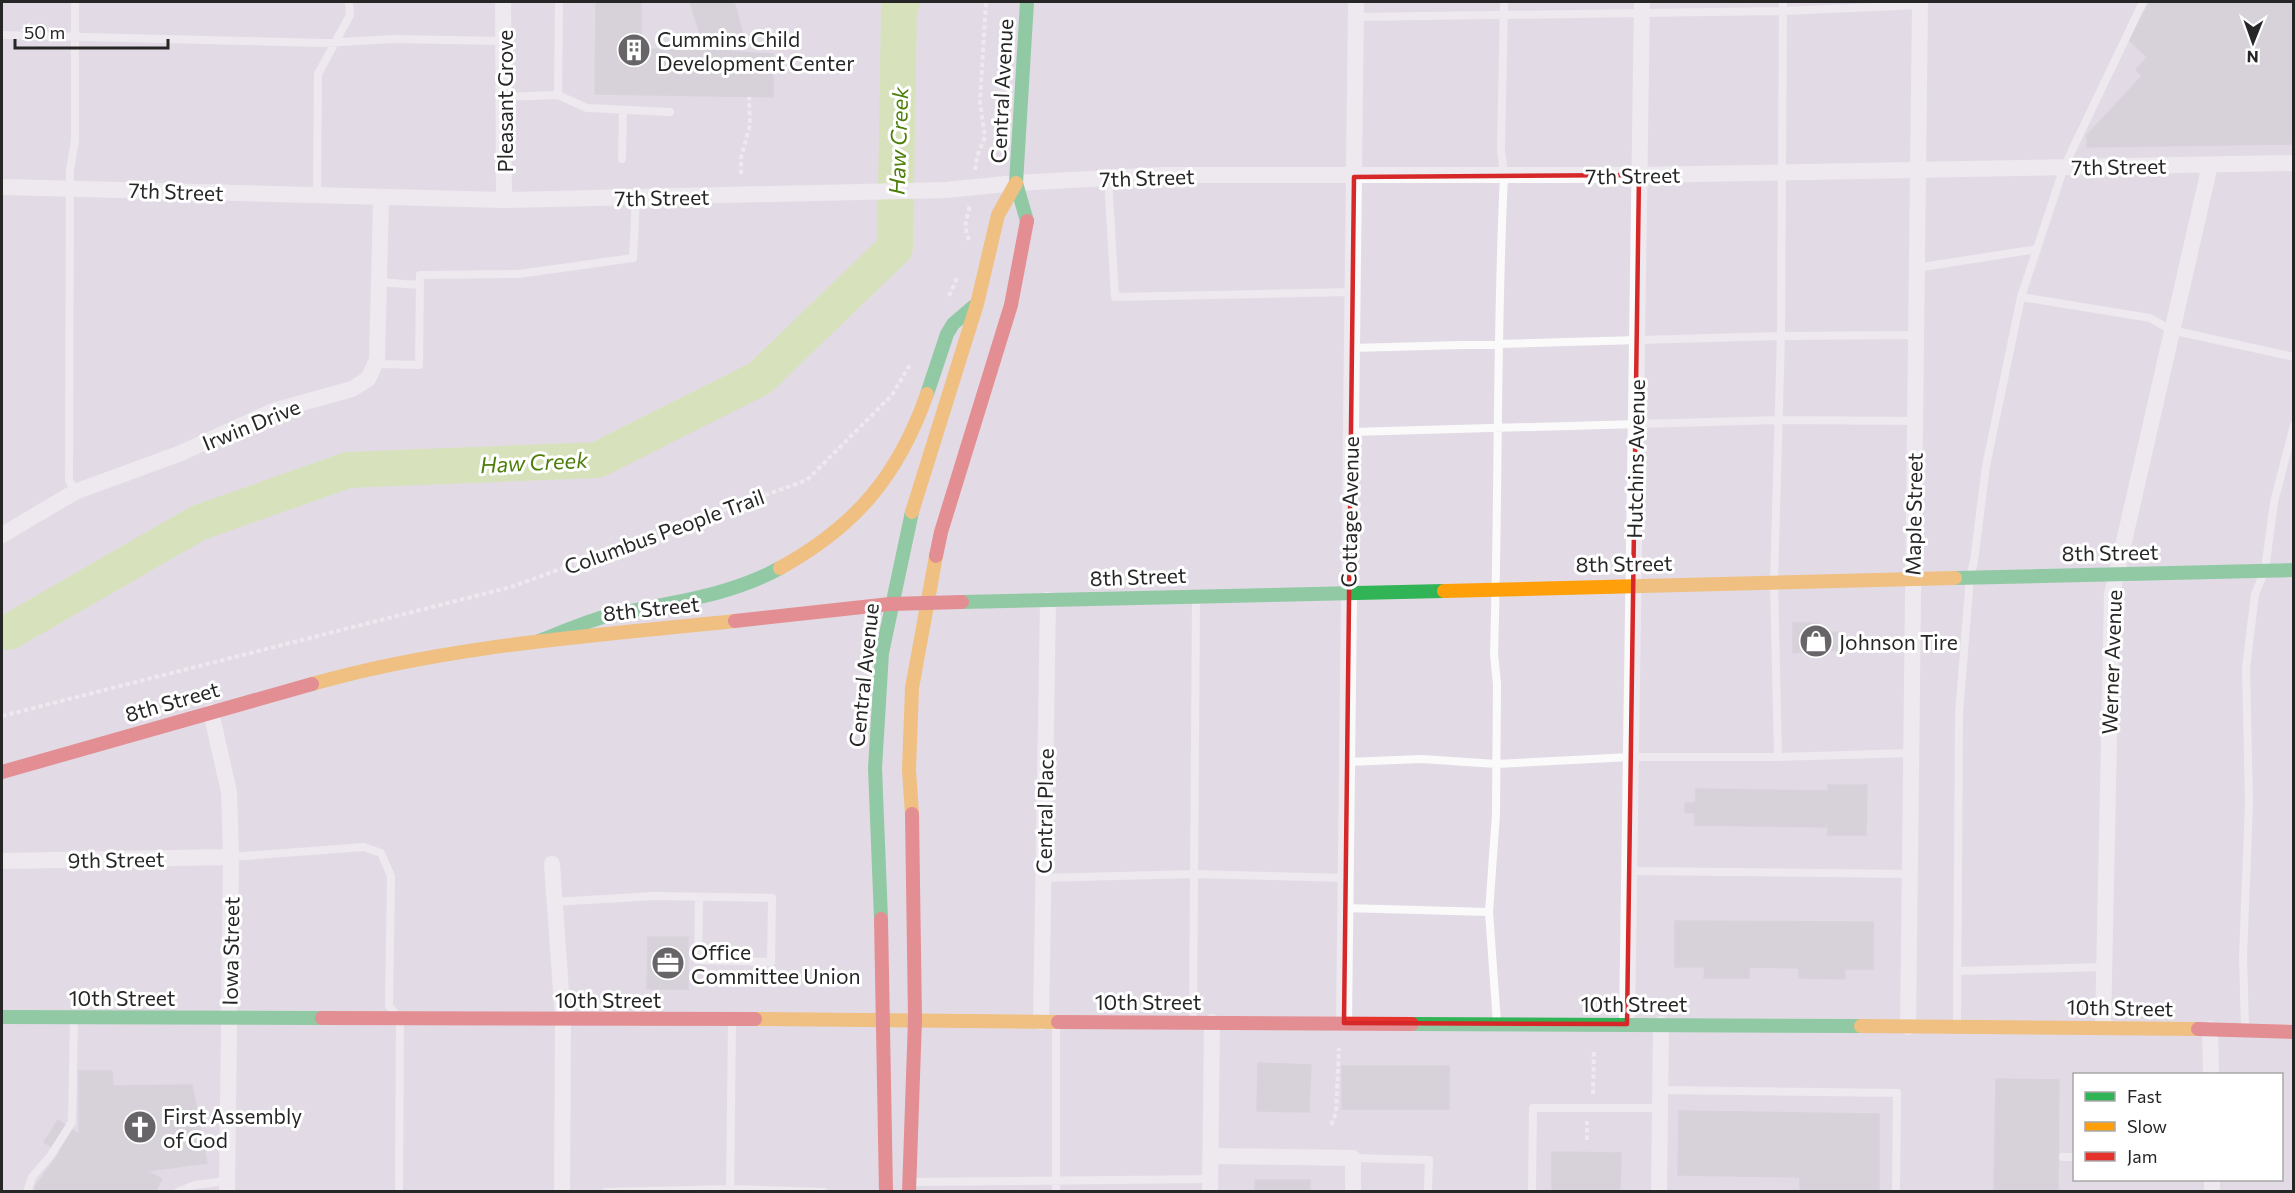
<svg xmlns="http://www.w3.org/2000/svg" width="2295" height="1193" viewBox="0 0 2295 1193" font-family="Commissioner,sans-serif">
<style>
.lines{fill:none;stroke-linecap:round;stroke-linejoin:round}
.river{stroke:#cbeb8b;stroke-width:36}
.building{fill:#cbc6cd;stroke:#cdc8d1;stroke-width:1.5}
.path{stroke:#fbfafb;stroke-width:4;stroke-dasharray:4.5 3;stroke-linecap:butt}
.lane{stroke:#fbfafb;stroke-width:8}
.street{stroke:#fbfafb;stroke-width:16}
.fast{stroke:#30b455;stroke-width:14}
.slow{stroke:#ff9f0a;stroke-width:14}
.jam{stroke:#e5322d;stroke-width:14}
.marked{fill:none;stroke:#d62828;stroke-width:4.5;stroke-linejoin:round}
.labels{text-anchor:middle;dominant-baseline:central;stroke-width:6;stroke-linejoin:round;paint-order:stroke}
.poi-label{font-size:21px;fill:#262626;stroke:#fff;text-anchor:start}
.street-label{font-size:21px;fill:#262626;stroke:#fff}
.water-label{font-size:22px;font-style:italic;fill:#4d7e0a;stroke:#fff}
</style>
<rect width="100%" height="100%" fill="#e2dbe6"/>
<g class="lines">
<path class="river" d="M2,632H9L198,523L348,470L597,460L760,378L895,248L899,9L902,2"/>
</g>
<path class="building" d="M596,2H641V49L705,50L690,2H734L745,41L729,45V51L773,54V97L595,94Z
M2150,2H2294V144L2087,147V135L2142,76L2136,70L2147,57L2128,39Z
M1793,623H1818L1819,632H1838V650L1793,653Z
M1828,785H1867L1866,835H1828V827L1695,825V813L1685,812V803H1696V789L1828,791Z
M1675,921L1873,922V969H1845V979L1799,978V968L1749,967V978H1704L1705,967H1675Z
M648,937H688V989H647Z
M1258,1063L1311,1065L1309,1112L1257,1111Z
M1342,1066H1449V1109H1342Z
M79,1071H112L113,1086L192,1085L207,1163L147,1171L162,1179L155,1192H36L35,1187L60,1152L44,1142L58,1120L79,1134Z
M1996,1079L2059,1080L2058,1192H1994Z
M1679,1111L1879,1114V1192H1800V1177L1678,1175Z
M1552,1152L1621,1153L1620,1192H1552Z
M1255,1180H1310V1192H1255Z"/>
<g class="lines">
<path class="path" d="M975,170L977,156L985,137L980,102L986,2
M741,174V158L750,125L749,97
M969,240L965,227L970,204
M949,296L958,276
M2,716L511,587L807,480L892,395L911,363
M1593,1094L1594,1050
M1331,1125L1336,1113L1339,1048
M1587,1140V1121"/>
<path class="lane" d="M75,2V140L70,170L69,480L75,492
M1355,17L1783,11L1920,5
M2,35L325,43L393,39L504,41
M558,95L559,2
M504,97L558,95L587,108L670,112
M622,159L623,112
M1108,178L1115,297L1352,292
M317,196L318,74L350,15L349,2
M1916,268L2037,249
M379,282L419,285
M2021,297L2150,318L2171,330L2294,357
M1352,348L1781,336L1915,335
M375,364L419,365L420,275L519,274L633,258L636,198
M1351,432L1780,420L1914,421
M1778,757L1774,581L1781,336L1783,2
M1347,762L1422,759L1496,764L1631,757H1778L1910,753
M231,857L364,847L381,853L391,876L389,1006L400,1019L399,1192
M1629,871L1909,874
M1043,878L1193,874L1345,878
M554,902L654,896L772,898L771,962L698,960L699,898
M1345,908L1489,912
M1957,971L2104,967
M1193,1021L1196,599
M1497,1023L1489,912L1496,814L1497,684L1494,654C1499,494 1496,335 1504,176L1501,150L1504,2
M1957,1023L1959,714L1970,577L1974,561L1986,466L2021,297L2064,167L2143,2
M1056,1024V1192
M2245,1028L2243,956L2249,804L2246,668L2255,594L2265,570L2274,502L2294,425
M1660,1090L1897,1093L1896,1192
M2063,1157H2074
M1353,1158L1429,1160L1428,1192
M914,1182L1211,1179
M27,1192L32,1177L51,1155L72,1122L74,1020
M178,1192L195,1185L227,1181
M606,1192L730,1189L824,1192
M730,1192L732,1021
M1532,1192L1533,1108H1660"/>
<path class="street" d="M503,2L504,200
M2,187L504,200L946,190L1016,183L1162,175H1639L2294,163
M2,535L75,492L181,453L273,411L352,389L368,379L377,360L381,198
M211,712L229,792L231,857L227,1192
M2,861L231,857
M552,864L563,1020L562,1192
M1041,1022L1048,600
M1344,1023L1356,2
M1627,1024L1642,2
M1908,1027L1920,2
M2103,1027L2112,594L2210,165
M2210,1029L2211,1074
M1211,1156L1353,1158V1192
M2212,1180V1192
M1210,1192L1212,1022
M1659,1192L1661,1024"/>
<path class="fast" d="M1027,2L1016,183L1027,221
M927,394L947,334L953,324L974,306
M1955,578L2294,570
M962,602L1444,591
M539,641C564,632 587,620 612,615C670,602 727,597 780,568
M881,919L875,768L882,653L912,512
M2,1017L322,1018
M1412,1024L1861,1026"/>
<path class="slow" d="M912,512L977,304L998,215L1016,183
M780,568C856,526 898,476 927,394
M1444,591L1955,578
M312,684C449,645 593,636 735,621
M912,814L909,770L912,688L936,556
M755,1019L1058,1022
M1861,1026L2198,1029"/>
<path class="jam" d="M936,556L941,532L1011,305L1027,221
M735,621L890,604L962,602
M2,772L312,684
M881,919L886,1192
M322,1018L755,1019
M1058,1022L1412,1024
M2198,1029L2294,1032
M909,1192L915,1019L912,814"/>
</g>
<path d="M0 0H2295V1193H0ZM1639,175L1627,1024L1344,1023L1354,177Z" fill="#e2dbe6" fill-opacity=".55" fill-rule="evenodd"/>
<path class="marked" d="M1639,175L1627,1024L1344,1023L1354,177Z"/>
<defs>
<g id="building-disc" transform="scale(1.725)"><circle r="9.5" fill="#686569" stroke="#fff"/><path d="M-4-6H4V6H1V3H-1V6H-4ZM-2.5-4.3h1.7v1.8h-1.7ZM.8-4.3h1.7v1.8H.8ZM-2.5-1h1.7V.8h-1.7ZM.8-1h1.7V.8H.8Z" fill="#fff"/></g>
<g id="shop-disc" transform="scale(1.725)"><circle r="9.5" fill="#686569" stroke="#fff"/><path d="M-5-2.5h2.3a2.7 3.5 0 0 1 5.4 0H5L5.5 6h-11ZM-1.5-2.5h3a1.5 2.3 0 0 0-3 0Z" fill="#fff"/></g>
<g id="office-disc" transform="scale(1.725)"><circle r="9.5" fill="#686569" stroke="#fff"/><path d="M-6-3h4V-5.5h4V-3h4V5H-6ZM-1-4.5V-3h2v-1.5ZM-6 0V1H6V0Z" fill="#fff"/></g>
<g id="church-disc" transform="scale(1.725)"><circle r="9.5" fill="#686569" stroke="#fff"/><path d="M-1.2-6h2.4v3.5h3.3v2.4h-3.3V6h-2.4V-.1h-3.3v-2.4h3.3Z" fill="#fff"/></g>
</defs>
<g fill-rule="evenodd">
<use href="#building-disc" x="634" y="50"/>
<use href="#shop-disc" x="1816" y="641"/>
<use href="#office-disc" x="668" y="963"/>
<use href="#church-disc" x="140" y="1127"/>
</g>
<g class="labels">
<g class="poi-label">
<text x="657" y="38">Cummins Child<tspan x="657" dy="24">Development Center</tspan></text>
<text x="1839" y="641">Johnson Tire</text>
<text x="691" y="951">Office<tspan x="691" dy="24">Committee Union</tspan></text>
<text x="163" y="1115">First Assembly<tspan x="163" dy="24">of God</tspan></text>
</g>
<g class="street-label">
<text transform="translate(1001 91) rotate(-87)">Central Avenue</text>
<text transform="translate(504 101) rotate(-90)">Pleasant Grove</text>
<text transform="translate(2119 166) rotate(-1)">7th Street</text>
<text transform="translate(1633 175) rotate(-1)">7th Street</text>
<text transform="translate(1147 177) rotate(-2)">7th Street</text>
<text transform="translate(176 191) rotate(2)">7th Street</text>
<text transform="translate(662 197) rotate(-1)">7th Street</text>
<text transform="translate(251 424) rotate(-22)">Irwin Drive</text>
<text transform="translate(1635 459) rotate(-89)">Hutchins Avenue</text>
<text transform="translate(1349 512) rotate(-89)">Cottage Avenue</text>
<text transform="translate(1913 514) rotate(-89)">Maple Street</text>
<text transform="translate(664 531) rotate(-20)">Columbus People Trail</text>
<text transform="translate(2110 552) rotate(-1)">8th Street</text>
<text transform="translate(1624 563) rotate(-1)">8th Street</text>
<text transform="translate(1138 576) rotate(-2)">8th Street</text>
<text transform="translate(651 608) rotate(-6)">8th Street</text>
<text transform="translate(2111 662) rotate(-88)">Werner Avenue</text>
<text transform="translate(863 675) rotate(-84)">Central Avenue</text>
<text transform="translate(172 701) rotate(-16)">8th Street</text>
<text transform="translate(1044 811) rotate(-89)">Central Place</text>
<text transform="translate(116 859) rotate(-1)">9th Street</text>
<text transform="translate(230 951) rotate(-89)">Iowa Street</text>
<text x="122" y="997">10th Street</text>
<text x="608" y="999">10th Street</text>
<text x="1148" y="1001">10th Street</text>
<text x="1634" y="1003">10th Street</text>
<text transform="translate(2120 1007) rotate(1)">10th Street</text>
</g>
<g class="water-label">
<text transform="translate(898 141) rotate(-88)">Haw Creek</text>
<text transform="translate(534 462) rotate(-3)">Haw Creek</text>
</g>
</g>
<rect width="2295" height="1193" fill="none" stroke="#262626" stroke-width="6"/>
<rect x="2073" y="1073" width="210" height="108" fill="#ffffff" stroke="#a8a8a8" stroke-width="1.5"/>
<rect x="2085" y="1092" width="30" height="9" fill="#30b455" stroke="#a8a8a8" stroke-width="1.5"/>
<text x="2127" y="1103" font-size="18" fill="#262626">Fast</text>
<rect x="2085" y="1122" width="30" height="9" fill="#ff9f0a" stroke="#a8a8a8" stroke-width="1.5"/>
<text x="2127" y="1133" font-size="18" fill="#262626">Slow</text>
<rect x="2085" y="1152" width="30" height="9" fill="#e5322d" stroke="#a8a8a8" stroke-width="1.5"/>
<text x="2127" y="1163" font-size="18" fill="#262626">Jam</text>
<g transform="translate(2253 42) rotate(181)" stroke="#ffffff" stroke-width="4.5" paint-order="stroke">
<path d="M0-4.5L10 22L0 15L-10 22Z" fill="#262626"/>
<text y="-9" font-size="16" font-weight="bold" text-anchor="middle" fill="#262626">N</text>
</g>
<path d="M15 39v9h153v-9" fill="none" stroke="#262626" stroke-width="3"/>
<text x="24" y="39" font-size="18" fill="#262626" stroke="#ffffff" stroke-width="4.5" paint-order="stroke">50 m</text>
</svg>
